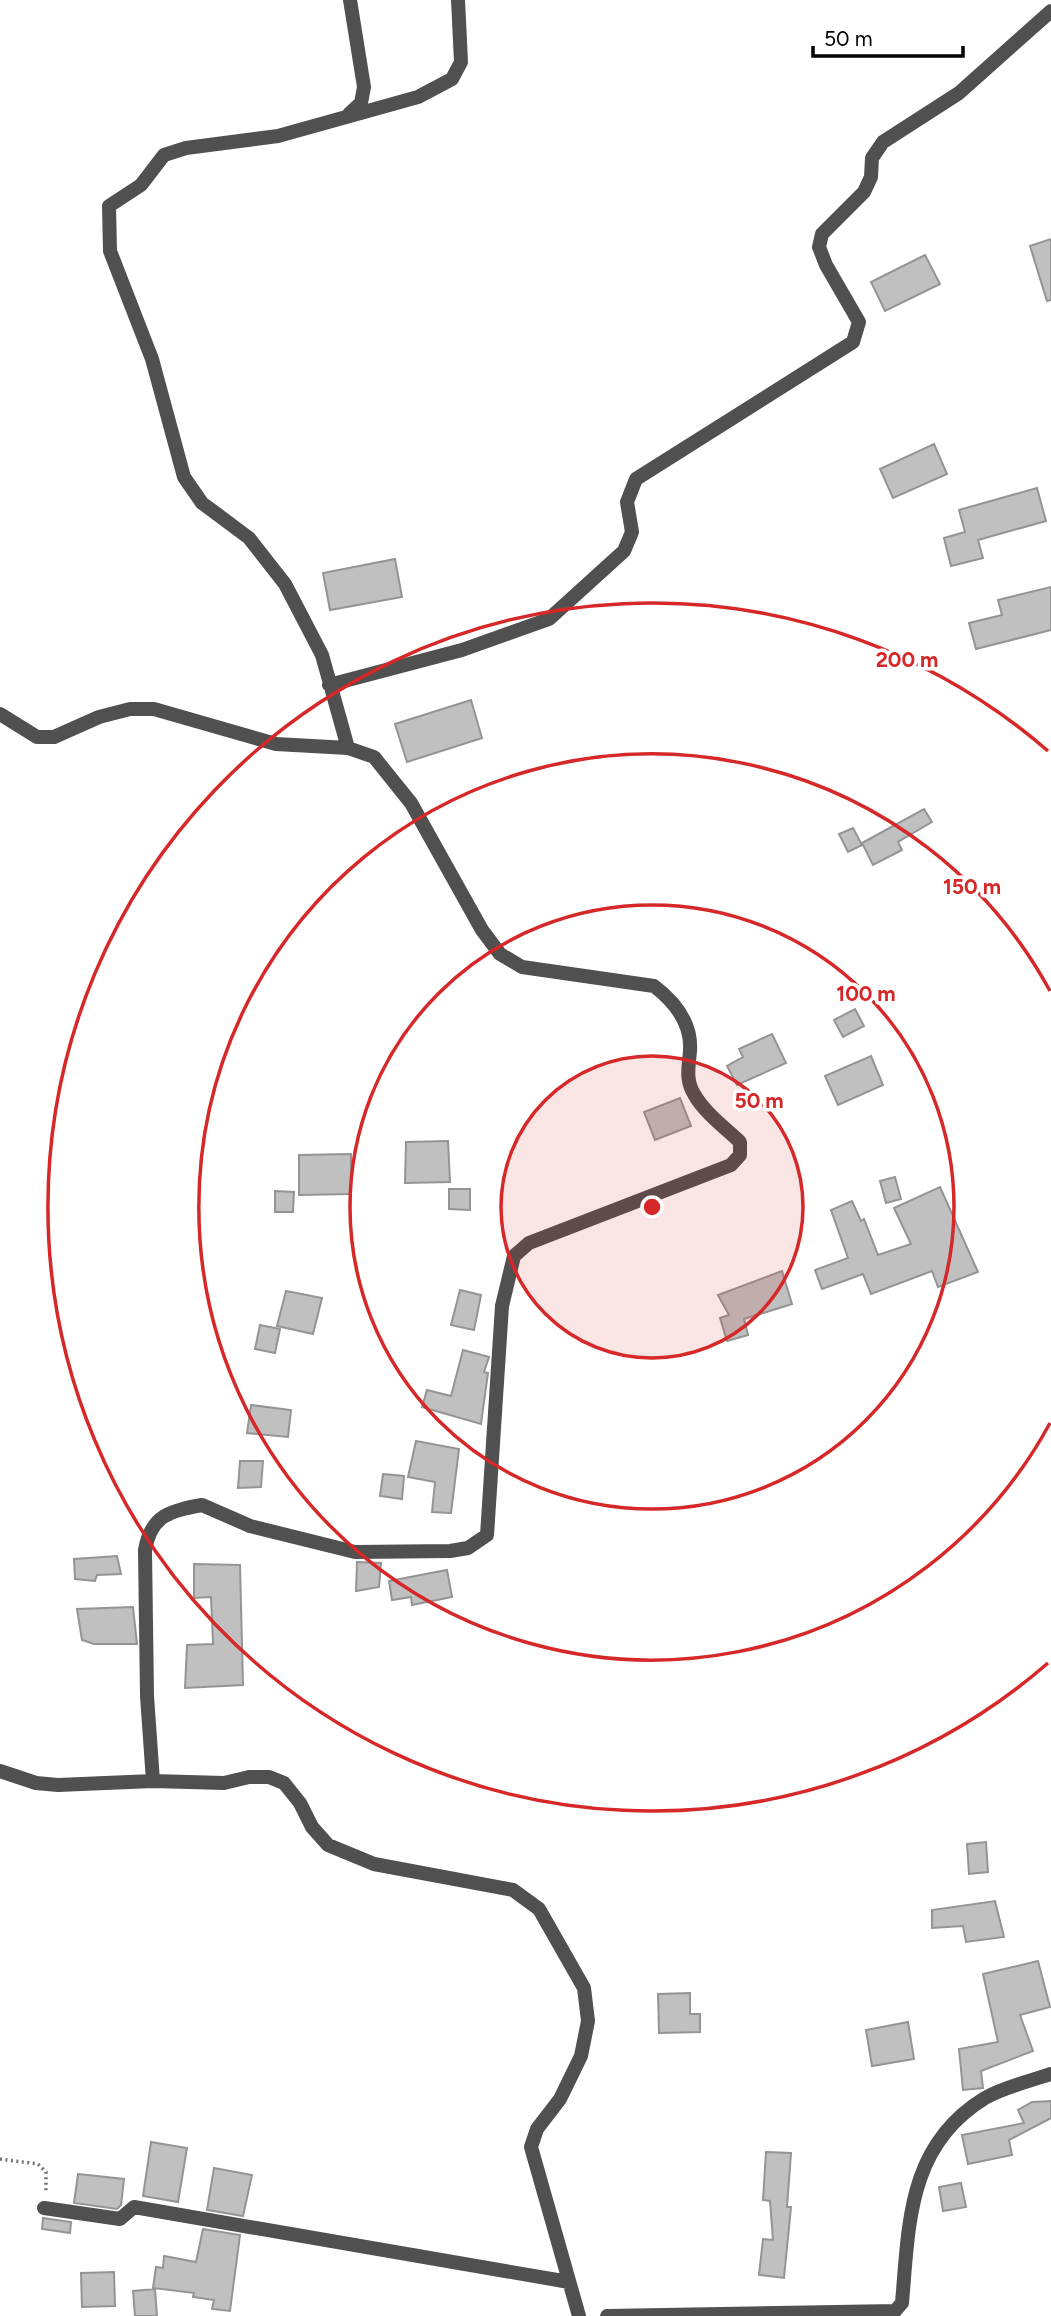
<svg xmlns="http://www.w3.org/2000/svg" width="1051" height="2316" viewBox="0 0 1051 2316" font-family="Figtree,sans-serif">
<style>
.building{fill:#c0c0c0;stroke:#949494;stroke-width:2}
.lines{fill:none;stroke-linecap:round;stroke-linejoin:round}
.path{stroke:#727272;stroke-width:3.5;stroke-dasharray:2 3.5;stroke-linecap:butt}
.street{stroke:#505050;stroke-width:14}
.ring{fill:none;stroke:#d62828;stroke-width:3.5}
.centre{fill:#d62828;stroke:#fff;stroke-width:3.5}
.ring-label{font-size:21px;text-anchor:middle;font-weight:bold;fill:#d62828;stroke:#fff;stroke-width:7;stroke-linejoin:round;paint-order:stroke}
</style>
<rect width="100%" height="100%" fill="#fff"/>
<path class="building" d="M1051,239V300L1047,301L1030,246Z
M925,255L940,284L885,311L871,282Z
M934,444L947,474L893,498L880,469Z
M1037,488L1046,521L978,540L983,558L951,566L944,538L965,532L959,510Z
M395,559L402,597L330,610L323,573Z
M1051,587V630L976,649L969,623L1002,615L998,600Z
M471,700L482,738L407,762L395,724Z
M924,809L932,822L898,842L902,850L873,865L862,843Z
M853,828L862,845L848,852L839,834Z
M855,1009L864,1026L843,1037L834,1020Z
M772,1034L786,1063L737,1085L727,1066L743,1057L739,1049Z
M871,1056L883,1085L838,1105L825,1076Z
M680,1098L691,1126L655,1140L644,1112Z
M448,1141L450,1182L405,1183L406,1142Z
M351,1154V1194L299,1195V1155Z
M895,1177L901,1199L886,1203L880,1181Z
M940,1187L978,1272L938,1287L932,1271L871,1294L863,1274L822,1289L815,1270L848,1258L831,1210L852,1201L861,1221L864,1219L878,1255L911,1244L894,1208Z
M449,1189H470V1210L449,1209Z
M275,1191L294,1192L293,1212H275Z
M782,1271L792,1304L744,1319L748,1335L727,1341L720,1318L729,1315L718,1295Z
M460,1290L481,1295L474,1330L451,1325Z
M286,1291L322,1298L313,1334L277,1326Z
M260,1325L280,1329L275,1353L255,1349Z
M463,1350L489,1357L484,1372L488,1373L481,1424L422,1407L427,1390L451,1396Z
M251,1405L291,1410L288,1437L247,1433Z
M416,1441L459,1449L451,1513L432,1512L435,1482L408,1477Z
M240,1461H263L261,1487L238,1488Z
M383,1474L404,1476L402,1499L380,1496Z
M117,1556L121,1574L97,1575L95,1581L75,1579L74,1559Z
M357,1562L381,1563L379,1587L356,1591Z
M194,1564L240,1565L243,1685L185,1688L187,1645L213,1644L211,1597L194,1598Z
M447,1570L452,1597L412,1605L411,1597L392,1600L389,1581Z
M133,1607L137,1644H94L82,1640L77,1609Z
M986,1842L988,1872L969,1874L967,1844Z
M995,1901L1004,1937L966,1942L963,1926L932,1928V1910Z
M1038,1961L1050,2007L1020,2015L1033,2051L981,2071L983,2088L963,2090L959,2049L998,2042L983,1974Z
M690,1993V2014H700V2032L659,2033L658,1994Z
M908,2022L914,2059L872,2066L866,2030Z
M1051,2101V2118L1009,2140L1012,2155L968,2164L962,2135L1024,2123L1018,2110L1032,2102Z
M151,2142L187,2148L178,2202L143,2196Z
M766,2152L791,2153L787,2207H791L784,2278L759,2275L763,2239L773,2240L770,2201L763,2200Z
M214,2168L252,2175L243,2216L207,2210Z
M78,2174L124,2179L121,2205L117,2209L74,2203Z
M961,2183L966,2207L943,2211L939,2187Z
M43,2218L71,2222L70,2233L42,2229Z
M203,2229L240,2235L230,2311L212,2309L214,2300L193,2297L194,2293L153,2288L156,2267L163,2268L164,2256L196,2262Z
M114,2272L115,2306L82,2307L81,2273Z
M155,2289L157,2316H135L133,2291Z"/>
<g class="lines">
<path class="path" d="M0,2159L38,2164L46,2172V2193"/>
<path class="street" d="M349,114L361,103L364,87L350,0
M329,685L462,650L549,619L624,551L632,532L627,502L636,479L853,342L859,322L826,265L819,247L822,234L864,192L871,177L872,158L883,142L959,93L1051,11
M0,714L37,737H54L99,717L130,709H154L276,744L348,748
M0,1771L36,1783L58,1785L153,1781L224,1783L249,1777H269L284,1783L300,1803L312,1827L328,1845L374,1864L513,1890L539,1909L584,1988L588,2021L581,2056L560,2099L537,2129L531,2147L579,2316
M153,1781L147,1696L145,1550C151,1515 170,1511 202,1505L250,1526L355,1552L450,1551L468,1548L487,1535L502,1306L514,1256L529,1243L731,1165L740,1155V1142C724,1127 704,1112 694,1094C685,1079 689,1066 690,1051C692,1023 675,1002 654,986L522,967L500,954L482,930L411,803L374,757L348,748L322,655L285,584L249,538L202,503L184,477L152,359L110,251L109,206L141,185L164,155L186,148L278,136L418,97L452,79L461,62L458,0
M44,2208L120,2219L134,2207L569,2282
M607,2316L895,2311L902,2303C909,2222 908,2145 985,2098C1004,2087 1030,2081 1051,2074"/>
</g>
<circle cx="652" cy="1207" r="151" fill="#d62828" fill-opacity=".12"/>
<g class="ring">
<circle cx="652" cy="1207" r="151"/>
<circle cx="652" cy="1207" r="302"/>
<path d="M1050 1423A453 453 0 1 1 1050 991"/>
<path d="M1048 1663A604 604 0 1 1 1048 751"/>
</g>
<circle cx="652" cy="1207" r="10" class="centre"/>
<g class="ring-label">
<text x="907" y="667">200 m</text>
<text x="972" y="894">150 m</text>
<text x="866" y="1001">100 m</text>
<text x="759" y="1108">50 m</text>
</g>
<path d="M813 46v10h150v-10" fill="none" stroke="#000000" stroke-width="3.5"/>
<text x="824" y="46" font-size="21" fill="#000000" stroke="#ffffff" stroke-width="5" paint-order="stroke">50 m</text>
</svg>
